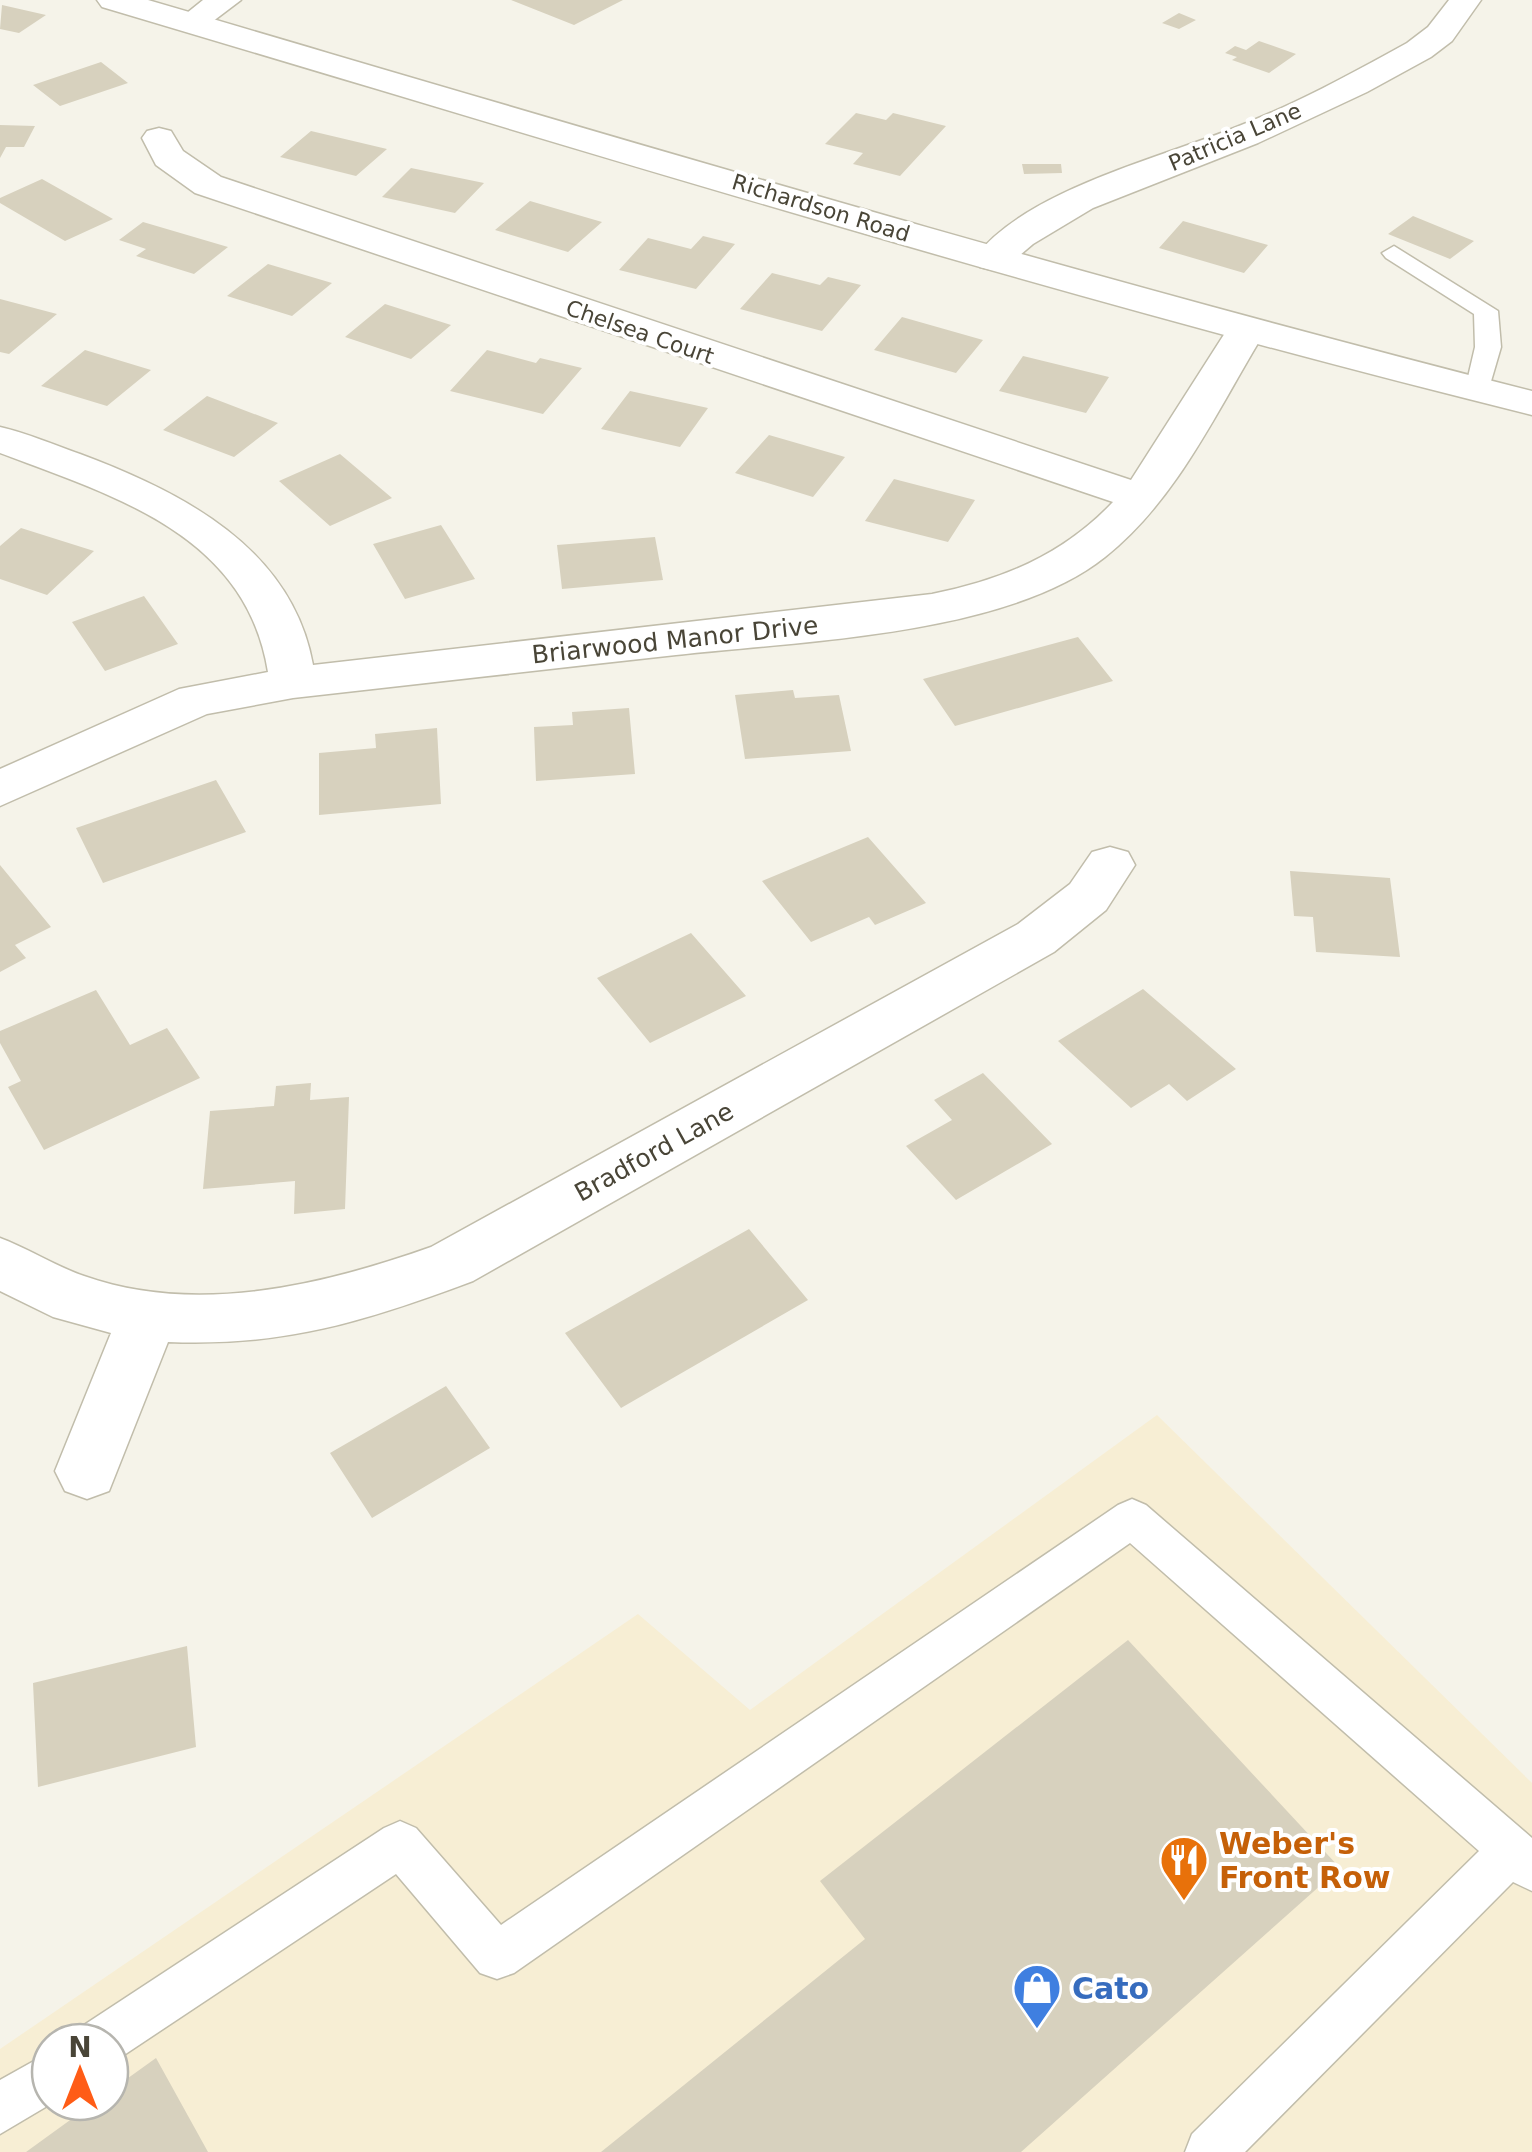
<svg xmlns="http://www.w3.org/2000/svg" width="1532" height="2152" viewBox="0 0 1532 2152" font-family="'DejaVu Sans',sans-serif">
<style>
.commercial{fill:#f7eed4;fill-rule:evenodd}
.building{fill:#d7d1be}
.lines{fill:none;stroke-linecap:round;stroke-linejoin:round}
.service-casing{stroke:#c1bdab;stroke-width:3}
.minor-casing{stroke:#c1bdab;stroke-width:3}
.tertiary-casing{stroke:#c1bdab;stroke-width:3}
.service{fill:#fff;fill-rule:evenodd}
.minor{fill:#fff;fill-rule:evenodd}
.tertiary{fill:#fff;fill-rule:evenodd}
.labels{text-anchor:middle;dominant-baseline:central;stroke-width:8;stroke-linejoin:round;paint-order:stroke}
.far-street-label{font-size:22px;fill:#494537;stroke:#fff}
.street-label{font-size:25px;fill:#494537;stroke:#fff}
.near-food-label{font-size:30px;font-weight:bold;fill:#c56008;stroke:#fff;text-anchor:start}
.near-shop-label{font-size:30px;font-weight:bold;fill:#366cbe;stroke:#fff;text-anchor:start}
</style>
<rect width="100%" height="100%" fill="#f5f3e9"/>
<path class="commercial" d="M1157,1415L1532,1783V2152H0V2049L638,1614L750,1710ZM50,2042H110V2102H50Z"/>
<path class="building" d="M511,0H623L574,25Z
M2,5L46,15L19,33L0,29Z
M1179,13L1196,20L1179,29L1162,23Z
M1259,41L1296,54L1269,73L1232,60L1237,57L1225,53L1235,46L1246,50Z
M101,62L128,83L60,106L33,85Z
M856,113L886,120L893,113L946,126L900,176L853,164L863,153L825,144Z
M0,125L35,126L24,147H6L0,158Z
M311,131L387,149L356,176L280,157Z
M1022,164H1061L1062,173L1024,174Z
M411,168L484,183L455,213L382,197Z
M42,179L113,219L65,241L0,203V198Z
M530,201L602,222L568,252L495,230Z
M1413,216L1474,241L1450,259L1388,234Z
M1183,221L1268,245L1244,273L1159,248Z
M143,222L228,247L194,274L136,256L146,249L119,240Z
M703,236L735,244L696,289L619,270L648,238L691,249Z
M268,264L332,283L292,316L227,296Z
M772,273L820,285L828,277L861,285L822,331L740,309Z
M0,299L57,314L9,354L0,352Z
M385,304L451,325L411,359L345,337Z
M902,317L983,340L956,373L874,350Z
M85,350L151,370L107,406L41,386Z
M487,350L536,363L540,358L582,368L543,414L450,391Z
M1023,356L1109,377L1086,413L999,391Z
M630,391L708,408L680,447L601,429Z
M207,396L278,423L234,457L163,430Z
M769,435L845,457L813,497L735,473Z
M340,454L392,498L330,526L279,481Z
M894,479L975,500L948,542L865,521Z
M441,525L475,579L405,599L373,544Z
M21,528L94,551L47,595L0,579V546Z
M655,537L663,580L562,589L557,545Z
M144,596L178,644L105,671L72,622Z
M1078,637L1113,681L955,726L923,679Z
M793,690L795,698L839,695L851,751L745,759L735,695Z
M629,708L635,774L536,781L534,727L573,725L572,712Z
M437,728L441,804L319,815V753L376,748L375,734Z
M216,780L246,832L103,883L76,828Z
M868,837L926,903L875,925L869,917L811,942L762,881Z
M0,865L51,927L15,945L26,958L0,972Z
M1290,871L1390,878L1400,957L1316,952L1313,917L1294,916Z
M691,933L746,996L650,1043L597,978Z
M1143,989L1236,1069L1187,1101L1169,1084L1131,1108L1058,1041Z
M96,990L130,1045L167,1028L200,1078L44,1150L8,1087L21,1081L0,1043V1031Z
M983,1073L1052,1144L956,1200L906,1146L952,1120L934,1100Z
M311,1083L310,1100L349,1097L345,1209L294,1214L295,1181L203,1189L210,1111L274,1106L276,1086Z
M749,1229L808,1300L621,1408L565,1333Z
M446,1386L490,1448L372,1518L330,1453Z
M1128,1640L1340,1868L1021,2152H601L865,1939L820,1881Z
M187,1646L196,1747L38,1787L33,1683Z
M156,2058L208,2152H26L95,2102H110V2091Z"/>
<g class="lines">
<g class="service-casing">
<path id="service" d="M1394,246L1498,311L1501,347L1487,395H1469L1465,390L1475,347L1474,314L1386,258L1382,253Z
M1132,1499L1146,1505L1532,1838V1891L1513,1882L1245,2152H1185L1192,2134L1479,1851L1130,1543L514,1973L497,1979L480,1973L396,1874L118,2059L110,2062V2042H77L84,2025L384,1828L400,1821L416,1828L501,1925L1118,1505Z
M50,2052V2102H54L0,2134V2080Z"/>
</g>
<g class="minor-casing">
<path id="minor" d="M203,0H241L204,28H182L177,21Z
M1449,0H1481L1452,41L1431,57L1367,92L1258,143L1093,208L1033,244L1006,267L993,270L980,267L974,259C1021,192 1160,158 1234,128C1294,105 1351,74 1407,43L1428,27Z
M159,128L171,131L183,151L221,177L1131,480L1232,322L1246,318L1260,322L1266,330C1218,408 1178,499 1105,557C1006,636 800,641 676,655C548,669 421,684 293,698L207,714L0,806V769L179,689L268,672C246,534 114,496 0,453V427C27,433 54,445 80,454C182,492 292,548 313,665L932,594C1002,580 1063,555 1113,502L195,193L156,165L142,138L147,131Z
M1110,847L1128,852L1135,865L1106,910L1054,952L473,1281C366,1321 284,1347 168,1342L109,1491L87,1499L65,1491L55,1471L111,1333L53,1317L0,1291V1238C29,1249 55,1266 84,1276C196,1316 324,1285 431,1247L1018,924L1070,884L1092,852Z"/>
</g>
<g class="tertiary-casing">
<path id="tertiary" d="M97,0H148C608,135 1067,273 1532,391V415C1051,296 577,148 102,7Z"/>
</g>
<use href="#service" class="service"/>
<use href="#minor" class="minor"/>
<use href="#tertiary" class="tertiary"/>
</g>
<defs>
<g id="restaurant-pin" transform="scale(2.5)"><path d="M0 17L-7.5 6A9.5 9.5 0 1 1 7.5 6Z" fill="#e8710a" stroke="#fff"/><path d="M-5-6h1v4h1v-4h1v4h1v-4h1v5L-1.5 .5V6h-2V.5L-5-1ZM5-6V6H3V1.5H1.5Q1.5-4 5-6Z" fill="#fff"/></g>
<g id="shop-pin" transform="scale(2.5)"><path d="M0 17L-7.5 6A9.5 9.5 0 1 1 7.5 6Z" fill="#3f7fe0" stroke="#fff"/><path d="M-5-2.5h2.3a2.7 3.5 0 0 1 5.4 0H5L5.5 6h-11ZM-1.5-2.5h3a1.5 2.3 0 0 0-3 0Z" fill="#fff"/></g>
</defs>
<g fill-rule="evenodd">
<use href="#restaurant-pin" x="1184" y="1860"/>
<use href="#shop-pin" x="1037" y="1988"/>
</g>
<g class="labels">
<g class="far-street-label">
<text transform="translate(1235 137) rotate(-23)">Patricia Lane</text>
<text transform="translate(821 208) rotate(17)">Richardson Road</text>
<text transform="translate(640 332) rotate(19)">Chelsea Court</text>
</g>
<g class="street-label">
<text transform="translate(675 640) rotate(-6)">Briarwood Manor Drive</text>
<text transform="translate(654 1152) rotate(-29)">Bradford Lane</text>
</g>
<g class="near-food-label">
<text x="1219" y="1843">Weber's<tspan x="1219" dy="34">Front Row</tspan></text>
</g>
<g class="near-shop-label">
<text x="1072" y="1988">Cato</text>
</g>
</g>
<g transform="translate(80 2072)"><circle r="48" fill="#ffffff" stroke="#b6b5af" stroke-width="2.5"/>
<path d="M0-8L18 38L0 25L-18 38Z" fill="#ff5c16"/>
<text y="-15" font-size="28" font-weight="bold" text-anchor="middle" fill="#494537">N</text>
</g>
</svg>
